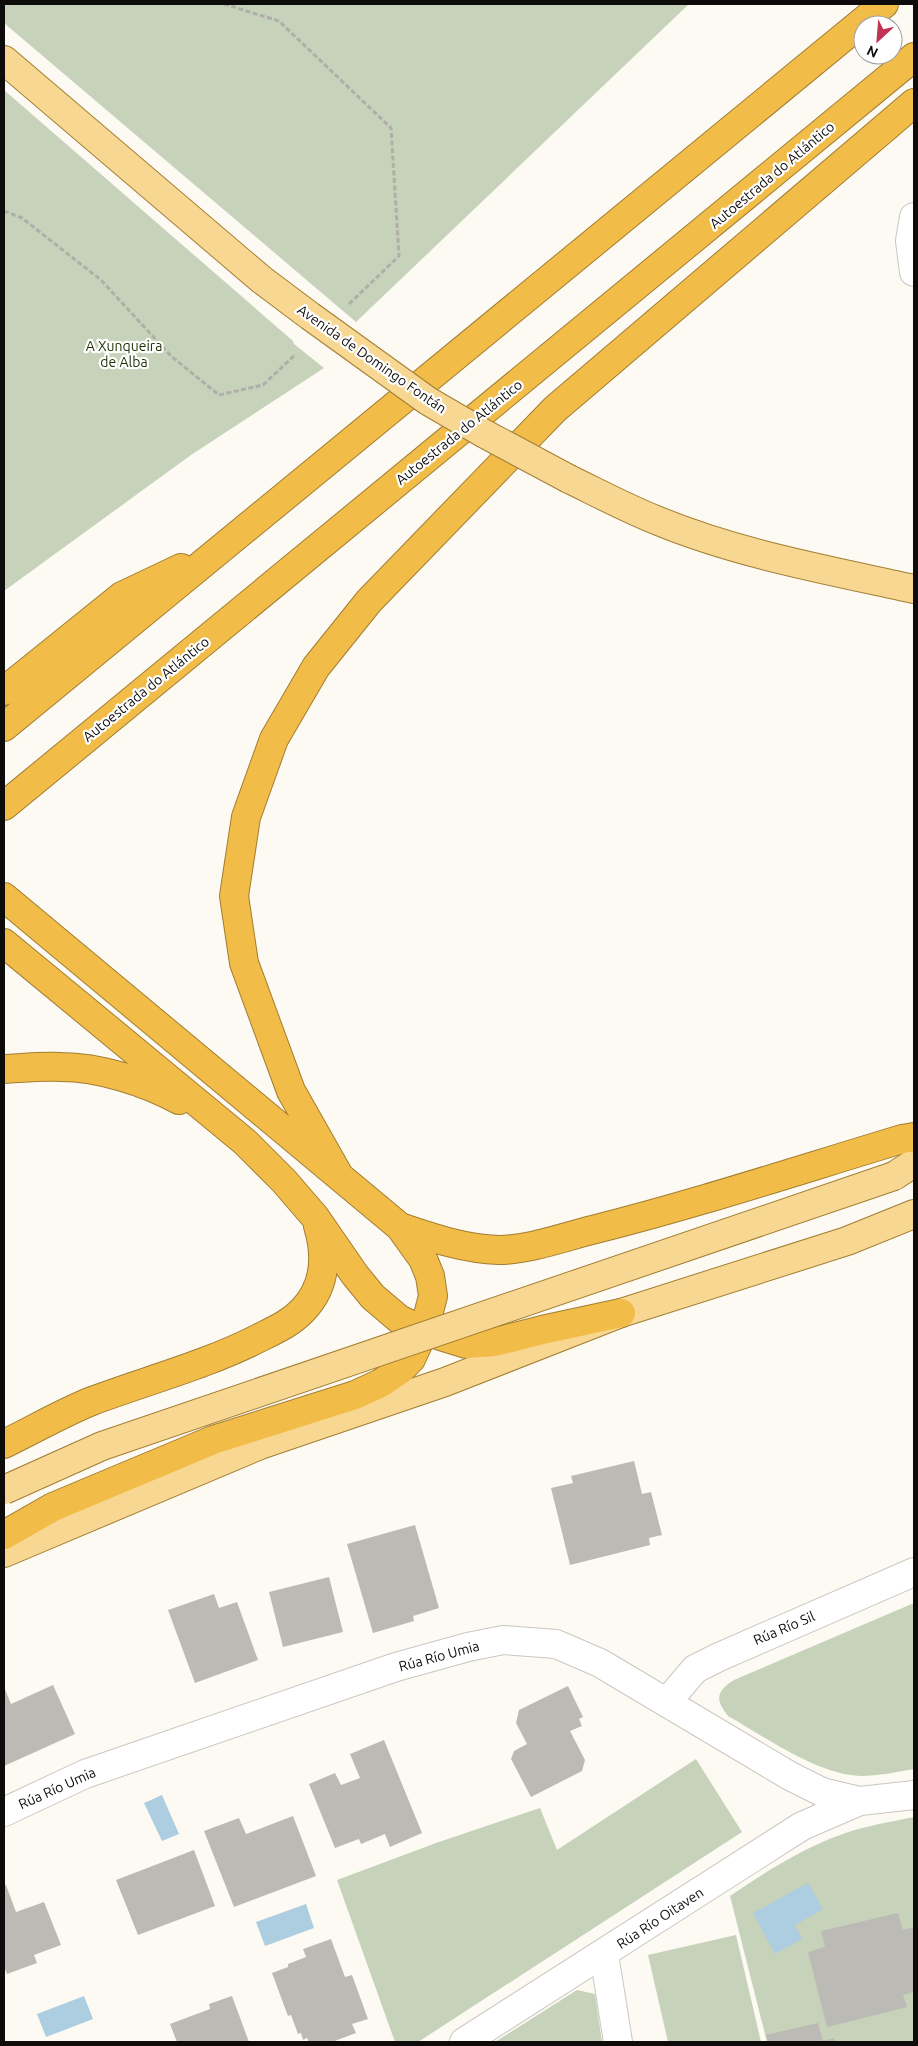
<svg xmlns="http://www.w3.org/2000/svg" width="918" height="2046" viewBox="0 0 918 2046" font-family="Ubuntu,sans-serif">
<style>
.green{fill:#c6d2ba}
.water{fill:#adcde1}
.building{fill:#bcbab4}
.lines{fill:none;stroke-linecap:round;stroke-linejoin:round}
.minor-casing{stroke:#cac7c1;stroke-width:30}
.major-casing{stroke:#a27e32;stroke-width:30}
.highway-casing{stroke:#a27e32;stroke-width:30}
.path{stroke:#afaea8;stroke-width:3;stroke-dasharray:5 2.5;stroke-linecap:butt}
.minor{stroke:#fff;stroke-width:28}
.major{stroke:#f7d791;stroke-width:28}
.highway{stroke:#f2bc48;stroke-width:28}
.major-bridge-casing{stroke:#a27e32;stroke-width:30;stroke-linecap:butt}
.major-bridge{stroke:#f7d791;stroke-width:28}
.labels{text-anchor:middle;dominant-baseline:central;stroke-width:4.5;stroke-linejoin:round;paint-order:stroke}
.street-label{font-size:14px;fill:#0d0c0a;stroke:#fff}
.park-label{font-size:14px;fill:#1d3000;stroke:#fff}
</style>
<rect width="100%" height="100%" fill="#fcfaf3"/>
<path class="green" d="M4,4H689L356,322L4,23Z
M4,90L293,341L294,344L324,368L191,455L4,591Z
M914,1603V1769C897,1772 878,1776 861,1776C818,1775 765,1737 728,1716C715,1700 716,1691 734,1680Z
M696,1759L742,1832L418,2042H395L337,1880L436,1843L540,1808L557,1850Z
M914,1817V2042H767L730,1896C764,1873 801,1849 840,1835C864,1826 890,1822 914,1817Z
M736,1935L761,2042H668L648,1955Z
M577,1990L595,1994L602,2042H495Z"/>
<path class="water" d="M162,1795L179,1834L162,1841L144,1803Z
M808,1883L823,1909L795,1925L802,1939L775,1954L753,1913Z
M306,1904L314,1928L265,1946L256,1922Z
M84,1996L93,2019L46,2037L37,2014Z"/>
<path class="building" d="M634,1461L642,1494L651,1492L662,1535L649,1538L650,1545L570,1565L551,1488L573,1483L571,1476Z
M415,1525L439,1608L413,1616L414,1621L373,1633L347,1544Z
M329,1577L343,1632L283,1647L269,1592Z
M214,1594L219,1608L237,1602L258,1660L195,1683L168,1610Z
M53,1685L75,1734L4,1766V1687L11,1704Z
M568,1686L583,1717L579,1719L582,1726L570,1731L585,1760L582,1771L531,1797L511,1759L514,1751L527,1744L516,1723L519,1710Z
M384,1740L422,1833L390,1847L385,1834L361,1844L359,1839L335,1848L309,1784L335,1773L341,1785L360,1778L350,1754Z
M293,1816L316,1876L234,1907L204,1831L239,1818L246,1834Z
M194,1850L215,1906L138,1935L116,1880Z
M6,1885L16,1912L44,1902L61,1945L34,1955L37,1963L7,1974L4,1966V1886Z
M898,1913L903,1930L914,1927V1992L903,1995L907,2007L827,2027L808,1952L825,1947L821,1931Z
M331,1939L345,1977L352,1975L368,2019L352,2024L356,2033L332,2042H309L307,2038L303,2040L301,2033L298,2034L291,2015L288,2016L272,1973L288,1967V1964L306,1957L303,1949Z
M232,1996L249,2042H177L170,2024L210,2009L209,2004Z
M818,2023L823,2041L834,2038L835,2042H768L766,2035Z"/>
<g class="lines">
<g class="minor-casing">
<path id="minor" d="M914,217L910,241L914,272
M667,1702L695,1669L719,1657L914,1572
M4,1812L85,1774L396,1667L468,1647L503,1640L556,1644L600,1663L790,1776L822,1792L860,1801
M604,1954L618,2042
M464,2042L802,1826L860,1801L914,1795"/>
</g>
<g class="major-casing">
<path id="major" d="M4,60L262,280L310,316
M569,479C598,493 626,508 656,520C738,554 828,570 914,589
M894,1176L914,1163
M4,1553L260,1445L445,1382L621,1313L847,1241L914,1214"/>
</g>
<g class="highway-casing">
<path id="highway" d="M4,691L122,596L181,568
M4,727L884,4
M4,806L914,57
M4,897L400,1227C432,1238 465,1249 499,1250C528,1250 564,1237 592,1230C696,1204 799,1170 902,1139L914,1137
M4,943L245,1142L284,1181L315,1217L355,1275L373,1297L399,1319L424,1331L466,1344L495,1342L542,1330L621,1313
M4,1069C23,1068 42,1066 61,1067C99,1067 146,1082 179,1100
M338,1174L291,1091L244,963L234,896L246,817L274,739L316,667L369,601L555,409L914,103
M4,1444C33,1430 62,1413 92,1401C148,1380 206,1365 259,1338C275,1330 291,1323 303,1310C326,1286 327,1256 318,1226
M4,1535L53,1507L213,1440L355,1395L381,1383L400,1370L411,1359L424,1331L433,1296L430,1276L423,1259L400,1227"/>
</g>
<path class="path" d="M224,4L279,21L391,128L399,256L349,304
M4,211L22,218L101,280L171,356L219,395L263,385L296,354"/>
<use href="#minor" class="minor"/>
<use href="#major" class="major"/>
<use href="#highway" class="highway"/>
<g class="major-bridge-casing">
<path id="major-bridge" d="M310,316L428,401L483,433L569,479
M4,1490L102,1446L894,1176"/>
</g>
<use href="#major-bridge" class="major-bridge"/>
</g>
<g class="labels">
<g class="street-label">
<text transform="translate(772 175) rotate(-40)">Autoestrada do Atlántico</text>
<text transform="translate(372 359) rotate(35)">Avenida de Domingo Fontán</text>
<text transform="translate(459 432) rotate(-39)">Autoestrada do Atlántico</text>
<text transform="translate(146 689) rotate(-39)">Autoestrada do Atlántico</text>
<text transform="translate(784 1628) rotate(-23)">Rúa Río Sil</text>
<text transform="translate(439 1656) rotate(-15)">Rúa Río Umia</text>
<text transform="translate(57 1788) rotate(-24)">Rúa Río Umia</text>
<text transform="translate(660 1918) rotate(-33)">Rúa Río Oitaven</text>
</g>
<g class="park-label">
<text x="124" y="346">A Xunqueira<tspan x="124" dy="16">de Alba</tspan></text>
</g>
</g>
<rect width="918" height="2046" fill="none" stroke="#0d0c0a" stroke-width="10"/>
<g transform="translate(878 40) rotate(206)"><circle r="24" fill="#ffffff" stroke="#9e9e9d"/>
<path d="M0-4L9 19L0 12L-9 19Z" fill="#c23255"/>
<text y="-8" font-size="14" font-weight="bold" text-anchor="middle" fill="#0d0c0a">N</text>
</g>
</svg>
